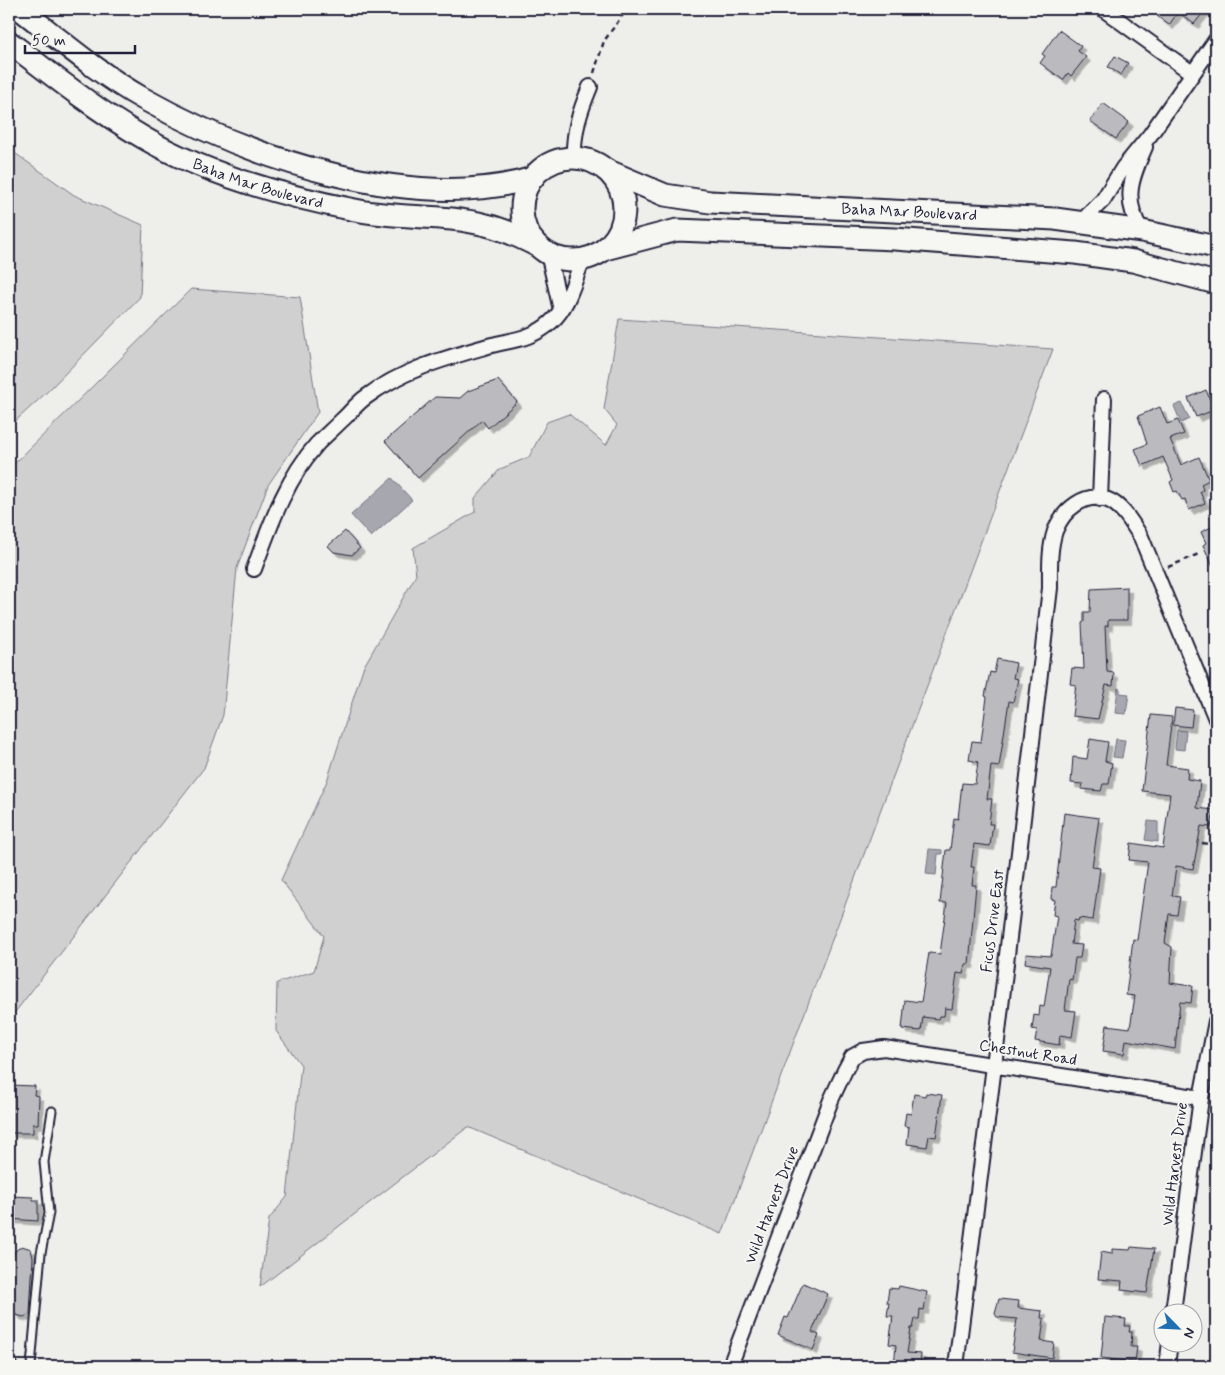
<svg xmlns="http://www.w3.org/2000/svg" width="1225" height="1375" viewBox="0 0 1225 1375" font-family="Mynerve,sans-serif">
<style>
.green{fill:#d0d0d1;stroke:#797986}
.water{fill:#a7a7af;stroke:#727281}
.building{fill:#bbbbbf;stroke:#22223b;filter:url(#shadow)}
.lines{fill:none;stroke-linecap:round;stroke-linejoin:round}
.service-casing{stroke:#22223b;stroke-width:11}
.minor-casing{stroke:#22223b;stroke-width:18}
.primary-casing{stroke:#22223b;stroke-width:25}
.path{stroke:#22223b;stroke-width:2.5;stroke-dasharray:5 4;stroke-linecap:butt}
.service{stroke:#f6f6f2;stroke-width:7}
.minor{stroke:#f6f6f2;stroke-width:14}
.primary{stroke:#f6f6f2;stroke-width:21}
.labels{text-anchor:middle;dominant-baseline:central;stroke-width:4;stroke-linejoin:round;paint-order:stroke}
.street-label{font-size:16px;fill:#22223b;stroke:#f6f6f2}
</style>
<defs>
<filter id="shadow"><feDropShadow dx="4.5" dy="4.5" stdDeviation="0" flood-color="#0004"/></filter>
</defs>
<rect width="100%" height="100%" fill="#eeeeeb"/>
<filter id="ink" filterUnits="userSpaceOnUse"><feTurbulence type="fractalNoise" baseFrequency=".02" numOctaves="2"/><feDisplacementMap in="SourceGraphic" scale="10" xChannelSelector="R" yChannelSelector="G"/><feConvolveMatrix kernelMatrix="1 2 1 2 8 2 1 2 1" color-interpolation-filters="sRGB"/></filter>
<g filter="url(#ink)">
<path class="green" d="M9,149L74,195L143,225L140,297L48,391L9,427Z
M191,289L300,297L318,412L268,485L237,568L223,715L204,768L9,1020V469Z
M619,319L1053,349L722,1234L468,1127L260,1287L269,1219L287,1197L301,1065L276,1031L277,983L314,971L324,936L281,880L327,781L363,668L416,575L413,548L475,512V498L500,469L529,457L547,422L569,414L606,445L617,425L604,409Z"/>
<path class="water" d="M1182,403L1189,419L1181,423L1174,406Z
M392,478L412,500L371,537L351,515Z
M1118,688L1120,689V693L1129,694L1126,714L1115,713Z
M1177,730L1186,731L1184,750L1175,749Z
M1116,739L1125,740L1122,758L1113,757Z
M1148,821L1158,822V842L1145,840Z
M929,849L942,850V854H938L936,875L926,874Z"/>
<path class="building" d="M1163,9H1206L1194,24L1178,12L1169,25L1157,16Z
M1059,30L1081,46L1078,51L1086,57L1071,76L1068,73L1063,80L1040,63L1045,56L1042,54Z
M1115,56L1128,63L1121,75L1108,67Z
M1103,103L1129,122L1116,139L1090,121Z
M498,380L517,402L488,428L482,420L418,478L385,441L435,397L460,398L468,391Z
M1206,390L1214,410L1196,417L1188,398Z
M1160,407L1167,424L1178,420L1184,434L1170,439L1181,465L1199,457L1209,480L1201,484L1203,490L1200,492L1205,503L1189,510L1185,499L1182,500L1177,491L1174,492L1170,482L1173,480L1163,457L1142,466L1135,449L1147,444L1138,416Z
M1216,525V573L1203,545L1206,543L1201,532Z
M345,531L360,548L352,555L334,552L328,546Z
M1127,587V620H1108V626H1105L1107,672L1114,673L1113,686L1106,685L1098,719L1072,716L1076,685L1070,684L1072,668L1084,669L1082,623L1084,622V612H1090L1091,589Z
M997,659L1016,663L1013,678L1018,679L1013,702L1009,701L999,767L991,766L987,799H992L989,824H993L990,846L974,844L971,867H974L972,885H976L969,964H965L963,974L957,973L952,1009L945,1008L944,1016H939L938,1019L923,1017L921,1031L902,1029L905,1000L921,1002L929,953L940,954L947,903H940L946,850H950L954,818L958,819L962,783L975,784L978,762L969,760L972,741L981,742L987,697L985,696L990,672L994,673Z
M1175,708L1193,710L1191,727L1173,725Z
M1151,715L1172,717L1166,765L1188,768L1187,779L1200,781L1197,808L1214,810L1211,827L1201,826L1193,869L1176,866L1172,896L1180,897L1177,915L1169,914L1165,943L1172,947L1170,983L1193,986L1191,1003L1180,1002L1175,1049L1126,1040L1124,1054L1103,1051L1107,1025L1130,1028L1135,996L1126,995L1133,939L1137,940L1148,862L1129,860L1131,843L1163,848L1170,794L1142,791Z
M1090,739L1108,742L1105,761L1112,763L1109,784H1103L1101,791L1082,789L1083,784L1071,783L1073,757L1087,759Z
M1064,813L1099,818L1092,867L1100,868L1093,920L1079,918L1078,921L1074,920L1071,944L1082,945L1080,958H1075L1072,980L1069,979L1065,1010L1076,1011L1072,1037L1060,1035L1059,1045L1035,1041L1037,1030L1032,1029L1034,1015L1039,1016L1040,1006L1044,1007L1050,967L1025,963L1026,954L1051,956L1057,916L1053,915L1055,900L1051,899L1052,887H1056Z
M9,1085L35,1086L34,1095L39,1096L38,1124H33V1133H9Z
M926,1093L942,1095L936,1137L929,1136L927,1147L907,1144L909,1127L904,1126L906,1113L911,1114L914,1094L925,1096Z
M9,1196L33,1197V1200H38V1221L9,1219Z
M22,1246L31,1249L33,1258L30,1314L24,1317L16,1315L9,1305V1264L15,1251Z
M1131,1247L1154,1249L1147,1293L1121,1290L1122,1281L1098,1279L1101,1252L1112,1254V1249L1130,1250Z
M803,1283L828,1294L812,1332L819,1335L813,1350L778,1335L785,1317L788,1318Z
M899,1286L927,1292L924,1310L920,1309L919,1319H915L913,1328H911L907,1353L921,1354L920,1366H894L896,1345L889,1344L893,1316H887L889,1303H887L889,1288L898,1289Z
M999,1299L1019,1301L1018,1308L1042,1311L1041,1318L1044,1319L1041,1341L1054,1343L1052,1358L1012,1352L1017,1319L997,1317L995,1314Z
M1105,1317L1126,1319L1125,1326H1130L1129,1332H1132L1131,1347H1137L1135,1362L1101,1358Z"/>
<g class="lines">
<g class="service-casing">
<path id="service" d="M9,1359L13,1366
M31,1366L41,1253L49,1213L44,1162L52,1111"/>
</g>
<g class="minor-casing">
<path id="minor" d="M1103,9L1192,73
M574,158C573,132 580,111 590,87
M1082,221L1103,200L1123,168L1150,135L1216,40
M1142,231C1122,200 1131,179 1145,147
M548,253L561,310
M1100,499L1104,399
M254,569C270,526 286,479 317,444C325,436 334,428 342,420C350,413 357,403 366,397C402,370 446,358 488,346C511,340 533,339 551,322C569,306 574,280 583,259
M1173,1312L1201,1098L1216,1021
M730,1366L831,1100L845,1070L852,1057L863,1051L884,1048L1201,1098
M956,1366L994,1066L1050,588C1050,570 1049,549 1055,531C1063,510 1085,491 1108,500C1123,506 1133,525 1141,537L1216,719
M1167,1366L1170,1342"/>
</g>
<g class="primary-casing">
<g id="primary">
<path d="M20,9C60,40 98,73 142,98C249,158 412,214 533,178"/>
<path id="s1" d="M9,42C53,76 96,110 144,138C207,175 284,196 355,210C398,219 444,214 486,225C504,229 522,238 538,246"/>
<circle cx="573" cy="209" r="51"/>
<path id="s2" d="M606,170L665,195L710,202L1055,219L1142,231L1216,247"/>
<path d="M605,249L677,230L895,239L1075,253L1133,261L1216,283"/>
</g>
</g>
<path class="path" d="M594,73L604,41L627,9
M1168,567L1201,553
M1202,843L1216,845"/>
<use href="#service" class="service"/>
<use href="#minor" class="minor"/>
<use href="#primary" class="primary"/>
</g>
</g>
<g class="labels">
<g class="street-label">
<text stroke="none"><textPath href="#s1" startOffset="289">Baha Mar Boulevard</textPath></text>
<text stroke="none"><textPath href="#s2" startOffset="309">Baha Mar Boulevard</textPath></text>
<text transform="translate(993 921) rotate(-83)">Ficus Drive East</text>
<text transform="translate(1028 1053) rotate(9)">Chestnut Road</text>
<text transform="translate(1175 1164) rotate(-83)">Wild Harvest Drive</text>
<text transform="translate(772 1205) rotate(-69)">Wild Harvest Drive</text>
</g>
</g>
<rect width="1225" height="1375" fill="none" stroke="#f6f6f2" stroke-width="30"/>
<rect x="15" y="15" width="1195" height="1345" fill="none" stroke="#22223b" stroke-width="2" filter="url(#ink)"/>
<g transform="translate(1178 1328) rotate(114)"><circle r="24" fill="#f6f6f2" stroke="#a1a1a9"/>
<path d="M0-4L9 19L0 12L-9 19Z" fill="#1f6fb2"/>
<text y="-8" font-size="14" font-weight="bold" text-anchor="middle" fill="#22223b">N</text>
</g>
<path d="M25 45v8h110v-8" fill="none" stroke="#22223b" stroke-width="2.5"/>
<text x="32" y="45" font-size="15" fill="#22223b" stroke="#f6f6f2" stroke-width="4" paint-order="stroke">50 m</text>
</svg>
